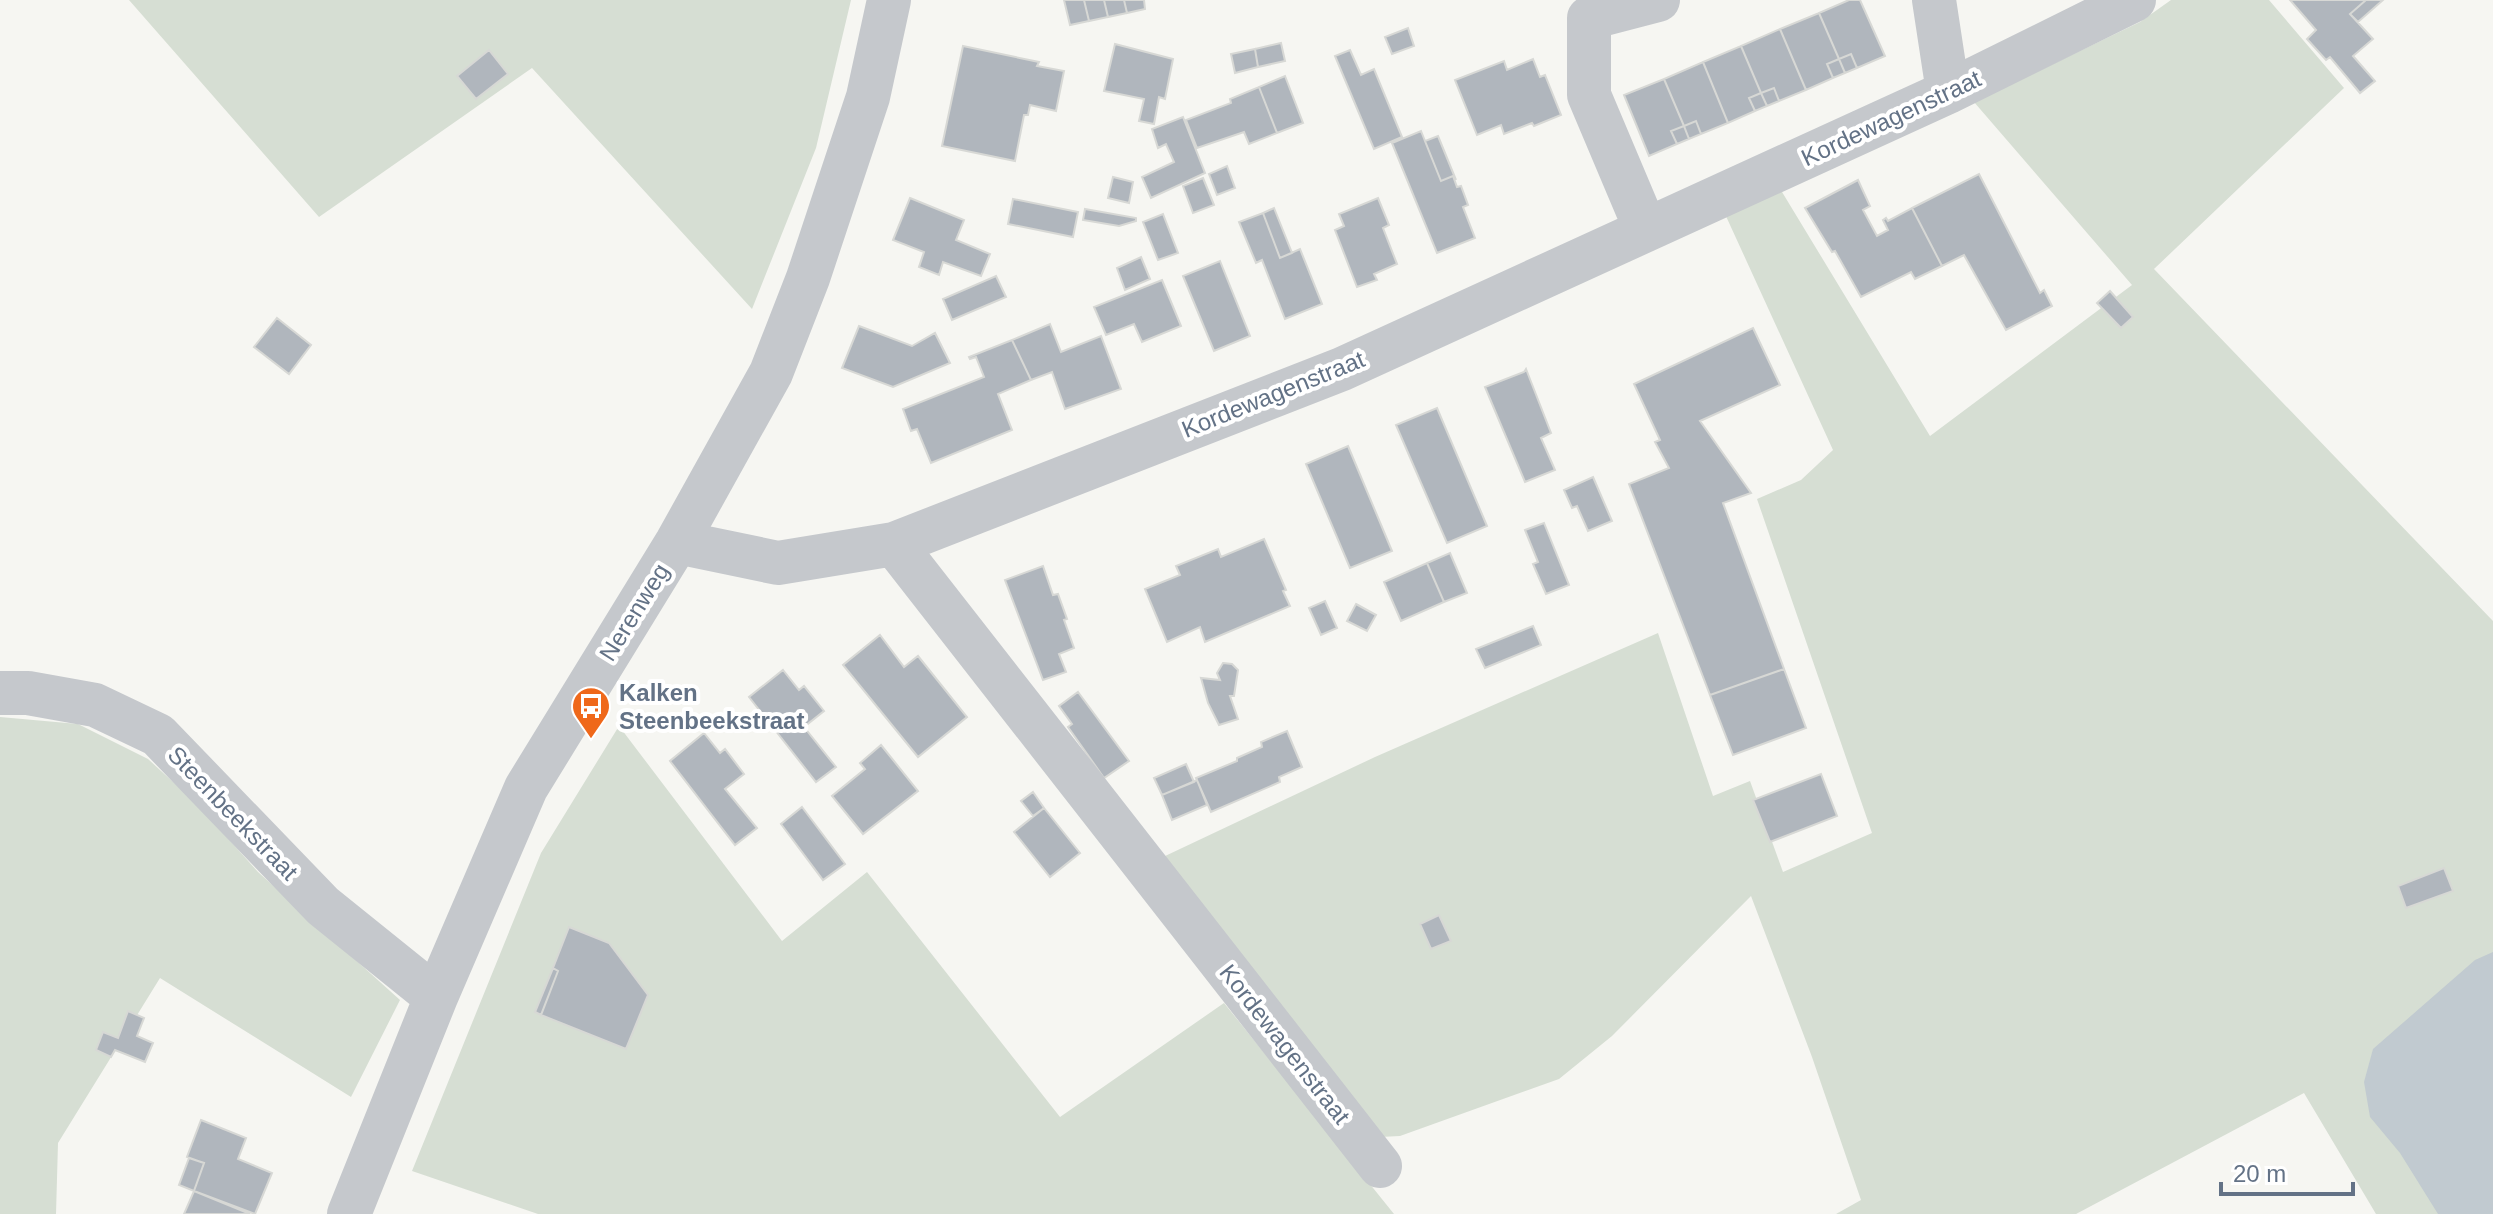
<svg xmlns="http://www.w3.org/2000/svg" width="2493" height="1214" viewBox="0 0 2493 1214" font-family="Helvetica,sans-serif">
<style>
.green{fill:#d6ded3}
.water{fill:#c1cad0}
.building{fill:#b0b6bd;stroke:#d7d8d5;stroke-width:2}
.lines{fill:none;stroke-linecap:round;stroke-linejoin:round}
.minor{stroke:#c5c8cc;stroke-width:44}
.labels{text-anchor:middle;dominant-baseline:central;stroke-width:8;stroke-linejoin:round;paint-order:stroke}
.street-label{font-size:24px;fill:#637286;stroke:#fff}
.poi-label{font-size:24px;font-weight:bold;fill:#637286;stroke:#fff;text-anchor:start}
</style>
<rect width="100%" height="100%" fill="#f6f6f2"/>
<path class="green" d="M129,0H851L816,148L752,309L532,68L319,217Z
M2171,0H2269L2344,88L2154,269L2493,621V1214H2376L2304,1093L2076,1214H1836L1861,1200L1812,1057L1751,896L1612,1036L1559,1079L1400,1136L1380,1137L1163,857L1375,757L1658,633L1713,796L1750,781L1783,872L1872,833L1757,499L1801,480L1833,450L1725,214L1779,187L1930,436L2132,285L1974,102L2140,22Z
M0,717L78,724L148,759L197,804L258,872L400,1000L351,1097L160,978L58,1143L56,1214H0Z
M619,726L782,941L867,872L1060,1117L1224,1003L1394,1214H538L412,1171L541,853Z"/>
<path class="water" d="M2493,952V1214H2438L2400,1153L2370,1117L2364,1082L2373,1049L2475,960Z"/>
<path class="building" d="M1064,0H1084L1089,21L1070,25Z
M1084,0H1104L1108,17L1089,21Z
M1104,0H1124L1127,13L1108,17Z
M1124,0H1144L1145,9L1127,13Z
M1849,0H1860L1885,56L1857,68L1851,54L1839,59L1819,13Z
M2290,0H2366L2350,14L2373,39L2353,56L2375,81L2360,93L2330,57L2326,60L2307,39L2316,30Z
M2366,0H2383L2358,22L2350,14Z
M1819,13L1839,59L1827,64L1833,78L1806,90L1780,29Z
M1408,28L1414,46L1392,54L1385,37Z
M1780,29L1806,90L1779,101L1774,88L1761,93L1741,46Z
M1281,43L1285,61L1258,67L1255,49Z
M1115,44L1173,59L1165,99L1159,97L1154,124L1139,121L1144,99L1104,91Z
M963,46L1039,62L1037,66L1064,71L1056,111L1030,105L1028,115H1024L1015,161L942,146Z
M1741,46L1761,93L1749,98L1755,111L1728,123L1703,62Z
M1255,49L1258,67L1235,73L1231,54Z
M489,50L508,74L476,99L457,76Z
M1350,50L1361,75L1374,69L1402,137L1374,149L1335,56Z
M1851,54L1857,68L1845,73L1839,59Z
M1533,59L1540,77L1545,75L1561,115L1534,126L1532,123L1504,134L1501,125L1477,135L1455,80L1504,61L1507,70Z
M1839,59L1845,73L1833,78L1827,64Z
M1703,62L1728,123L1701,134L1696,121L1684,126L1664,79Z
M1285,76L1303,123L1277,133L1259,87Z
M1664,79L1684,126L1671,131L1677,144L1649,156L1624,95Z
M1259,87L1277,133L1249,144L1244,132L1197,148L1186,120L1231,103L1230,99Z
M1774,88L1779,101L1767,106L1761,93Z
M1761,93L1767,106L1755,111L1749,98Z
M1183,117L1205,173L1151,198L1142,177L1174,162L1166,144L1158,148L1152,129Z
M1696,121L1701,134L1689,139L1684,126Z
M1684,126L1689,139L1677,144L1671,131Z
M1421,131L1441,181L1453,176L1457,187L1461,186L1468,205L1463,207L1475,238L1437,253L1392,143Z
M1438,136L1456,180L1453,176L1441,181L1425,141Z
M1227,166L1235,188L1217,195L1209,174Z
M1979,174L2040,293L2044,290L2052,306L2006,330L1964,255L1942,266L1912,208Z
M1113,177L1133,182L1129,203L1108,198Z
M1203,178L1214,205L1193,213L1183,186Z
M1858,180L1870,206L1863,210L1877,236L1888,230L1883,220L1886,218L1888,221L1912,208L1942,266L1915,279L1911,272L1861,297L1835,251L1832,252L1805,208Z
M910,198L964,220L956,240L990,254L981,276L943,262L939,275L919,267L924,252L893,240Z
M1378,198L1389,225L1383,228L1397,264L1374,274L1377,280L1357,287L1335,230L1344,226L1339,214Z
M1013,199L1078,212L1073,237L1008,224Z
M1274,208L1292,253L1280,258L1263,213Z
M1085,209L1136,218V221L1119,226L1083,220Z
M1263,213L1280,258L1300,249L1322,304L1285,319L1262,260L1256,263L1239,222Z
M1163,214L1178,253L1158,260L1143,222Z
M1141,257L1150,279L1125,290L1117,268Z
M1220,261L1250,336L1214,351L1183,276Z
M996,276L1006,297L952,320L943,299Z
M1162,280L1181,326L1142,342L1134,324L1106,335L1094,307Z
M2110,291L2133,317L2121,328L2097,303Z
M277,318L311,345L289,374L254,347Z
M1050,324L1061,352L1101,336L1121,389L1065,409L1052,372L1031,380L1012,340Z
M859,326L912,346L935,333L950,363L893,387L842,368Z
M1753,328L1780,385L1700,421L1751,493L1723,503L1784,669L1710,695L1629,484L1669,468L1655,442L1660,440L1634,384Z
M1012,340L1031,380L998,394L1012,430L931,463L917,429L911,431L903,409L984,377L976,357L970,359L969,357Z
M1526,369L1551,433L1541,438L1555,470L1525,482L1485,387L1524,372Z
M1437,408L1487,526L1447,543L1396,425Z
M1348,446L1392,551L1350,568L1306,464Z
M1593,477L1612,521L1588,531L1577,506L1572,508L1564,490Z
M1544,523L1569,585L1546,594L1533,564L1538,562L1525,530Z
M1264,539L1286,590L1283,591L1290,606L1205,642L1200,627L1167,642L1145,589L1180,575L1176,566L1218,549L1221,557Z
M1450,553L1467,593L1444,602L1427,563Z
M1427,563L1444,602L1401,621L1384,582Z
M1043,566L1053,595L1058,594L1067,619L1064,620L1074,648L1059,654L1066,672L1043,680L1005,580Z
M1325,601L1337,628L1321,635L1309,608Z
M1356,604L1376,615L1367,631L1347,621Z
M1533,626L1541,645L1485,668L1476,649Z
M880,635L904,667L918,656L967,717L918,757L843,665Z
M1223,663L1232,664L1238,670L1234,696H1230L1238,719L1219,725L1208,703L1201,678L1220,680L1217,673Z
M1784,669L1806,728L1733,755L1710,695Z
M783,670L799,690L804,686L824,711L804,727L836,767L816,782L749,697Z
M1078,692L1129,761L1104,778L1068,727L1072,724L1059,706Z
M1287,731L1302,767L1279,777L1280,782L1211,812L1196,778L1237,761V758L1262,747L1261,742Z
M704,733L720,753L725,749L744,774L725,789L757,828L735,845L670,761Z
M881,745L918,791L863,834L832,796L865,769L860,763Z
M1186,764L1194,782L1162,795L1154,778Z
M1821,774L1837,816L1770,842L1753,800Z
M1197,780L1207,805L1172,820L1162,795Z
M1033,792L1044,808L1033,816L1021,801Z
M802,807L845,864L823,880L781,824Z
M1044,808L1080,853L1050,877L1014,832Z
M2444,868L2453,891L2406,908L2398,886Z
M1439,915L1451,941L1431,949L1420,924Z
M569,927L609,943L648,995L626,1049L541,1015L558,971L553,968Z
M553,968L558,971L541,1015L535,1012Z
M128,1011L144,1018L137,1036L153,1043L145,1062L115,1050L111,1057L96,1050L103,1032L118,1038Z
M201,1120L246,1138L238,1159L272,1173L255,1214L194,1191L204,1163L187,1157Z
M189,1158L204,1163L194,1191L179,1185Z
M194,1191L250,1214H184Z"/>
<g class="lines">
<path class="minor" d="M1934,0L1948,92
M1646,230L1589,95V18L1658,0
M677,542L778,563L894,544L1342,369L1948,92L2134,0
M894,544L1380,1166
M0,693H28L95,705L158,735L323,906L436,997
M349,1214L436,997L526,788L677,542L771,373L808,278L868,97L889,0"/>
</g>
<defs>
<g id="bus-pin" transform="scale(2)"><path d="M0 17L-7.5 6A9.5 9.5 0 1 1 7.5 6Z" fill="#ef681a" stroke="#fff"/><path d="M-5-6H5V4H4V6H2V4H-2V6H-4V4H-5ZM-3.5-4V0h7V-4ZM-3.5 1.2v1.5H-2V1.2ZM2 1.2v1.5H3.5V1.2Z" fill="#fff"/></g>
</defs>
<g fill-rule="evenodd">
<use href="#bus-pin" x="591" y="706"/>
</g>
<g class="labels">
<g class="street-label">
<text transform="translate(1891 118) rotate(-25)">Kordewagenstraat</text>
<text transform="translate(1273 394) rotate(-22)">Kordewagenstraat</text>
<text transform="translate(634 612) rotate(-58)">Nerenweg</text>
<text transform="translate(233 813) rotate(46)">Steenbeekstraat</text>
<text transform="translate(1285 1044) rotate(52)">Kordewagenstraat</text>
</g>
<g class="poi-label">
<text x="619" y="692">Kalken<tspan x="619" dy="28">Steenbeekstraat</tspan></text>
</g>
</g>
<path d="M2221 1182v12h132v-12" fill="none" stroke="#637286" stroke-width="4"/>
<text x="2233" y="1182" font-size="24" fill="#637286" stroke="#ffffff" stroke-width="6" paint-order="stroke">20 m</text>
</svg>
